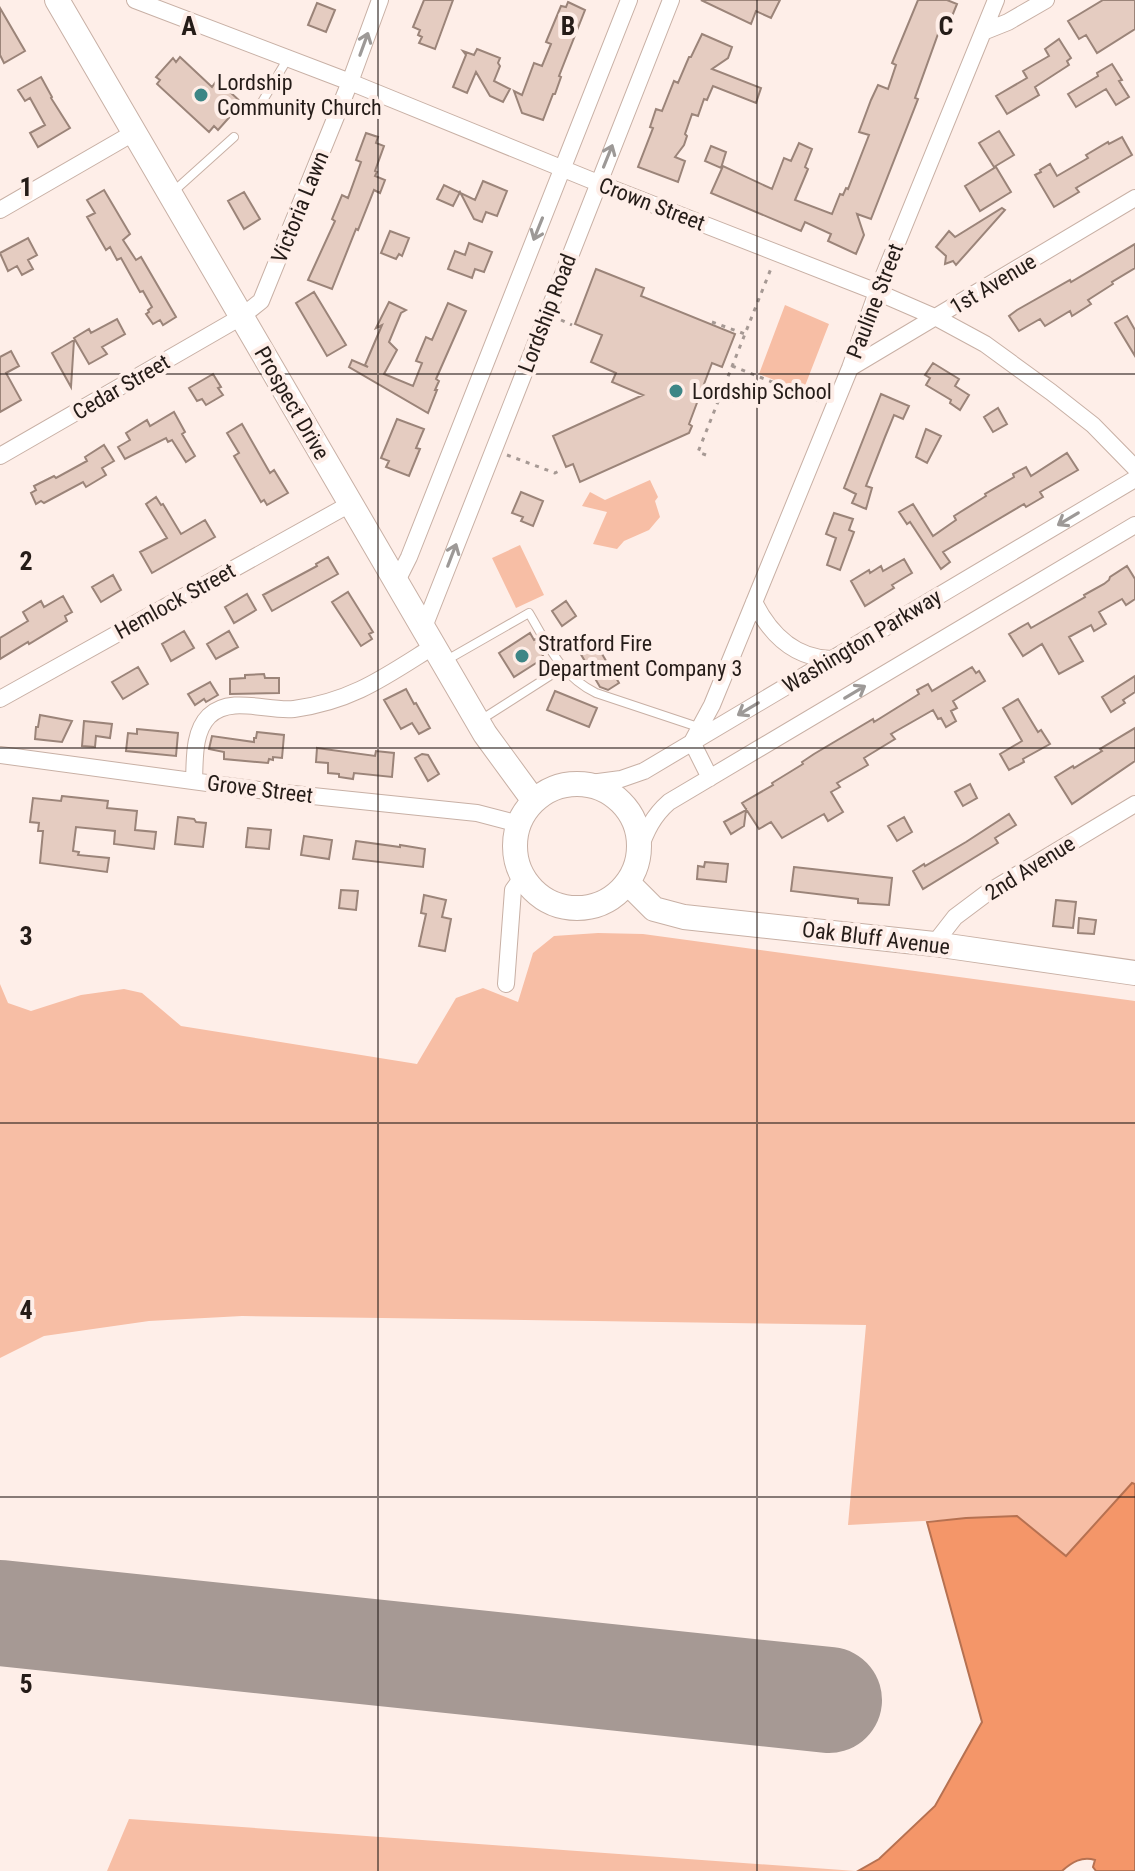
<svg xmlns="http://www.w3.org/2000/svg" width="1135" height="1871" viewBox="0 0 1135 1871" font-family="'Roboto Condensed',sans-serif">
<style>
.green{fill:#f7bea5}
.water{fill:#f49669;stroke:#b67151;stroke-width:2}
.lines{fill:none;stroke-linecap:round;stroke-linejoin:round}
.runway{stroke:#a69994;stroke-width:106}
.building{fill:#e5ccc1;stroke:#9b8479;stroke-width:2}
.service-casing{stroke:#c8b0a5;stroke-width:10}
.minor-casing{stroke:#c8b0a5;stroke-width:18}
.secondary-casing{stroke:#c8b0a5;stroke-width:26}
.path{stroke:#a69994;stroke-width:3;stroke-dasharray:4 6;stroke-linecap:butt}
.service{stroke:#fff;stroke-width:8}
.minor{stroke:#fff;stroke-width:16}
.secondary{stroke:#fff;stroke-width:24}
.oneway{stroke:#9d9997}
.grid{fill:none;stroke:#251c18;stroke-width:2;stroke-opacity:0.55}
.poi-dot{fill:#3d8686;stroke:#feeee8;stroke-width:3}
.labels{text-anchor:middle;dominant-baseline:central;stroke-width:8;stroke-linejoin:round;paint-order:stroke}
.poi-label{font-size:22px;fill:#251c18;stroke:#feeee8;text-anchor:start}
.street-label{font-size:22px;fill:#251c18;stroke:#feeee8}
.grid-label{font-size:26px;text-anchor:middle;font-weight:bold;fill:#251c18;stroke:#feeee8;stroke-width:8;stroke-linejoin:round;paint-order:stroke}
</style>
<rect width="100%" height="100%" fill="#feeee8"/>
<path class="green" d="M785,305L829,324L803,391L759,374Z
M650,480L658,497L655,501L660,517L649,530L624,541L617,549L593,544L607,512L582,506L590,492L605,500Z
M520,545L544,595L516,608L492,558Z
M598,933L643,934L1135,1001V1484H1131L1066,1557L1017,1516L848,1525L866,1325L242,1316L149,1321L44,1336L0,1358V984L8,1003L31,1011L81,995L124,989L142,993L181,1026L417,1064L456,998L483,988L518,1002L533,953L554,936Z
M129,1819L856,1871H107Z"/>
<path class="water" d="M1132,1483L1135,1484V1871H1096L1093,1867L1095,1860C1082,1856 1072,1862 1062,1871H858L879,1859L935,1806L982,1722L927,1522L966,1518L1017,1516L1066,1556Z"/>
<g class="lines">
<path class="runway" d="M0,1613L829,1700"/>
</g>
<path class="building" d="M424,0H453L435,49L419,43L422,37L418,35L420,30L413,27Z
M701,0H780L771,18L756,11L751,24Z
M918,0H947L957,4L948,26L942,23L915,98L918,99L871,219L857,214L864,235L856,254L828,241L831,234L805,222L801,231L711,193L723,166L772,189L784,158L791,161L799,143L812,149L805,167L808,169L795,200L832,214L840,194L843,195L846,188L848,189L869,135L859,132L871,100L878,85L888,89L896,65L892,63Z
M1103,0H1135V29L1097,53L1086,35L1079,39L1068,21Z
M568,2L585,10L559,76L561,77L555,94H553L543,120L522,113L514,91L522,95L534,63L542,66L551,44L546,42L561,6L566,7Z
M317,3L335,10L326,32L308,25Z
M0,8L25,51L4,63L0,55Z
M702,34L732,47L728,58L712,69L761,88L756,103L713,86L707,100L704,99L698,116L692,114L685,134L687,136L684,145L675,157L685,161L678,182L638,167L653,128L650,127L656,109L662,111L674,81L678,83L689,57H691Z
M1059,39L1071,58L1067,61L1069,65L1035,87L1039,95L1007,114L996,96L1027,78L1023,71L1049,56L1045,49Z
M477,49L500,58L498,63L500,66L494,81L510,89L503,102L490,96L476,72L467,93L453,87L466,55L463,51L474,55Z
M180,57L212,87L217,80L242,103L218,130L214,126L209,132L157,84L160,80L156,77L173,58L176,62Z
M1112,64L1122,80L1119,81L1129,97L1116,105L1106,89L1076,107L1068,94L1098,76L1097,73Z
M41,77L52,97L51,98L70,128L38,147L30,133L45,125L30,98L25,101L18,90Z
M999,131L1014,155L994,167L979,143Z
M366,133L378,137L376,143L384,146L375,171L377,172L375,176L385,180L380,193L374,190L358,230L356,229L332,289L308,280L335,221L332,219L342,195L348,198L361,162L356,160Z
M1122,137L1132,155L1076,188L1079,192L1054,207L1035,175L1041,172L1040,170L1050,164L1057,176L1088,158L1086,155L1108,142L1109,144Z
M711,146L726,152L721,168L705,161Z
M996,167L1011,192L980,211L965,186Z
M483,181L507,191L497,216L486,212L482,222L474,219L460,192L453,206L437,199L444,185L475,200Z
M104,190L130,234L123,240L136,260L141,257L176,317L163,325L160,320L153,324L146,314L149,312L148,310L152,307L143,291L140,292L121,258L117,260L110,247L106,250L87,217L95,213L87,200Z
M244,192L260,219L244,229L228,201Z
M1002,208L1005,210L956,265L953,261L945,264L946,256L936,247L949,231L955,237Z
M390,231L409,238L402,256L399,254L396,259L381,253Z
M28,238L37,255L28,260L33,269L22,275L17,266L8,271L0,253Z
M469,243L492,252L484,272L475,269L472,278L448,269L455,251L465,255Z
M1135,244V268L1112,282L1113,284L1088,300L1091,304L1072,316L1070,311L1045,326L1040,319L1019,331L1009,316L1017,310L1070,280L1071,282Z
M596,269L644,288L641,296L735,334L722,367L712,363L689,424L692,426L689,433L580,482L573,464L566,467L553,436L643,395L612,382L616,373L591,362L602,335L575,324Z
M314,292L346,345L327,356L296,303Z
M389,302L406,310L401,313L389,342L397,350L384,374L413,386L422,363L416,361L426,337L432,340L448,303L466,311L436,379L439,381L435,390H437L428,413L349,367L352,360L368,367L365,365L382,325L376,328Z
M1127,316L1135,330V356L1115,323Z
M117,319L125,334L102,347L107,354L89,364L74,338L89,329L91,333Z
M74,340L71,387L52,353Z
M11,351L19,366L6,373L21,400L0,412V357Z
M933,363L959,379L955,386L969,395L960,410L950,403L951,400L926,385L930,378L925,375Z
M213,374L221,387L218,388L223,395L206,405L202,399L197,401L189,388Z
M881,394L909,406L903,419L894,415L885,437L866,486L872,488L866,509L852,503L856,494L844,488Z
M998,408L1007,424L993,432L984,417Z
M174,412L185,432L182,434L195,456L186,462L172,440L168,442L166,438L125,459L118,447L130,440L126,433L147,420L150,426Z
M397,419L424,429L416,448L420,449L409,476L386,467L389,461L381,458Z
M242,424L270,473L274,470L288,493L267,505L264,500L261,502L234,456L239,453L227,433Z
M926,429L941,436L927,463L916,457Z
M104,445L114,461L102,468L106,475L86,487L83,482L44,503L41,501L36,504L31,493L36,490L34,486L54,476L56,478L87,461L85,457Z
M1067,453L1078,470L1040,492L1043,497L1026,507L1024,504L943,552L950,562L941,569L910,522L907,524L899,512L913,504L933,536L956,520L954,516L986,496L985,494L1014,477L1013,474L1026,467L1031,476Z
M521,492L543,501L533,526L521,521L523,517L512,513Z
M156,497L161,505L163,504L181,534L205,520L215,537L152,573L140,552L167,538L146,504Z
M834,513L853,519L849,530L854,532L840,570L827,565L836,538L826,534Z
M328,557L338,574L272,611L263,595L317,566L316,564Z
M904,559L912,573L892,585L894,588L865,606L851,581L869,570L870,573L881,566L883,571Z
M1127,566L1135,579V599L1126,605L1122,599L1099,612L1106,624L1094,631L1091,625L1069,637L1083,661L1059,674L1042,644L1023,656L1009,634L1028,623L1031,628L1085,597L1084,595L1104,584L1109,580L1110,577Z
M113,575L121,590L101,602L92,587Z
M348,592L373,632L369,634L372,639L361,646L332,602Z
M247,594L256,610L234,623L225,607Z
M63,596L72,612L65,616L67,621L29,644L28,642L0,659V638L28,621L23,612L41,601L44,607Z
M566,601L576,616L562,626L552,611Z
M184,631L194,648L171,661L162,644Z
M229,631L238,647L216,659L207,644Z
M530,633L534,640L536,639L544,652L542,654L544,658L514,677L499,653Z
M595,642L619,683L608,690L600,687L579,651Z
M138,667L148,684L123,699L112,682Z
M972,667L976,673L979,671L985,681L953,701L957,708L951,711L956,721L946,727L941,718L938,719L933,710L891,734L895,739L864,758L868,765L837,783L840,787L831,792L843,812L828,821L824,814L782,838L771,822L759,829L742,803L773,785L772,783L803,764L802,762L814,754L873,719L874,722L919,694L917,690L928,684L932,691Z
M264,674L265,678H279V693L230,694V679L245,678V675Z
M1135,676V692L1123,700L1125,703L1111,712L1102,697Z
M210,682L218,695L206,702L204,699L195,705L188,694Z
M406,689L414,704L416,703L430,728L419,734L412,723L401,729L384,700Z
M555,691L597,708L589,727L547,710Z
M1018,699L1038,732L1041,730L1050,744L1023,759L1024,762L1009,770L1000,754L1022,741L1003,708Z
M40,715L72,721L62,742L35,739L36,727H38Z
M84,721L112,724L110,738L96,736L95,747L82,746Z
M1135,728V761L1072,804L1055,777L1073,766L1074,768L1102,751L1100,749Z
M137,729L178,733L176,756L126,751L128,733L137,734Z
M257,732L284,735L282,758L273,757V760L269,759L268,763L224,759V752L209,749L212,736L254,742V738H256Z
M317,748L375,756L376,751L394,753L392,777L354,773L353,779L339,777V774L328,773V763L316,762Z
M422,754L428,755L439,774L428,781L415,758Z
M970,784L977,798L963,806L955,792Z
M62,796L108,801L107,808L137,811L135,830L156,832L154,849L114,844L115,831L76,827L73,851L79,852L78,855L109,858L107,872L40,863L43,831H38L39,823L30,822L33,798L61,801Z
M746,810L744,826L731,834L724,822Z
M1009,814L1016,825L995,838L998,843L923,889L913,871L924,864L925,866L966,842Z
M178,817L194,819L196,822L206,823L203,847L175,844Z
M904,817L912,832L897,841L888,826Z
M248,828L271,830L269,849L246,847Z
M304,836L332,840L329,859L301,855Z
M356,841L400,847V845L425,849L423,867L353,859Z
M705,862L728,864L726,882L697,879L698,866L704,867Z
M794,867L892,878L889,905L858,903V899L791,891Z
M341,890L358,891L356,910L339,908Z
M424,895L446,900L442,917L451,919L445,951L419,946L426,914L421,913Z
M1056,900L1076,902L1073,928L1053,926Z
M1079,918L1096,920L1094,934L1078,933Z"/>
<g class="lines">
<g class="service-casing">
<path id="service" d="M255,114L288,58
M174,191L234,137
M445,661L529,613C548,645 561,676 596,693L701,728
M479,721L562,668"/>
</g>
<g class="minor-casing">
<path id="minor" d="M135,0L350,82L598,183L877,292L937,318L985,344L1051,392L1093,425L1135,468
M983,32L1008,22L1046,0
M0,210L135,132
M850,368L1135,198
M0,456L241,317L261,301L350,82L380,0
M397,581L409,557L629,0
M754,602C770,634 794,658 831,659
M424,627L671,0
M0,699L350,504
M0,755L274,792L477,813L519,824
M710,778L692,742L712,705L850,368L877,292L996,0
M194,781C195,760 193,732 209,716C231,695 268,712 294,709C353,701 386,676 434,646
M583,784L621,779L644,771L1135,479
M639,851C646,831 653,816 669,802L1135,525
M934,944L955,917L987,893L1135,804
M506,984L513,890L523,876"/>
</g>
<g class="secondary-casing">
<path id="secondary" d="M57,0L485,734L534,801
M515 846a62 62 0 1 1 124 0a62 62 0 1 1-124 0Z
M628,883L654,909L684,917L934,944L1135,973"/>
</g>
<path class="path" d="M561,320L572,325
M712,322L745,334
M732,366L820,401
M721,395L734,401L740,396
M507,455L555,473L559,471
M706,455L698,452L772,266"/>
<use href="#service" class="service"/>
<use href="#minor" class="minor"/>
<use href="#secondary" class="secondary"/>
</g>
<defs><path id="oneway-shaft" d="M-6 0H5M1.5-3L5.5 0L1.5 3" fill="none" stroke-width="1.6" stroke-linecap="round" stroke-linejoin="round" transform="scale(2)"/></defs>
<g class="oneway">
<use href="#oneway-shaft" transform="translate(364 44) rotate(-70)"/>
<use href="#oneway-shaft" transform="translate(608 156) rotate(-68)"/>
<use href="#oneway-shaft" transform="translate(538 229) rotate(112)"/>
<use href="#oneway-shaft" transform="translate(1068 519) rotate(149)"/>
<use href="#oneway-shaft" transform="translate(452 555) rotate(-69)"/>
<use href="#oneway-shaft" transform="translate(855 692) rotate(-31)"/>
<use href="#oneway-shaft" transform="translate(748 709) rotate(149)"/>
</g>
<path class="grid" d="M378,0V1871M757,0V1871M0,374H1135M0,748H1135M0,1123H1135M0,1497H1135"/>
<g class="poi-dot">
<circle cx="201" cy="95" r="8"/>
<circle cx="676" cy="391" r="8"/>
<circle cx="522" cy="656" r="8"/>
</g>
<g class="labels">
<g class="poi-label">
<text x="217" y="82">Lordship<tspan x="217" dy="25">Community Church</tspan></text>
<text x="692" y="391">Lordship School</text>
<text x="538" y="643">Stratford Fire<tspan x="538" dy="25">Department Company 3</tspan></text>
</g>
<g class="street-label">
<text transform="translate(652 204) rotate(21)">Crown Street</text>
<text transform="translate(300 207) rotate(-68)">Victoria Lawn</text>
<text transform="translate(993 284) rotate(-31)">1st Avenue</text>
<text transform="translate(875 301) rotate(-69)">Pauline Street</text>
<text transform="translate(547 313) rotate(-69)">Lordship Road</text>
<text transform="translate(121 387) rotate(-30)">Cedar Street</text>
<text transform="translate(292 403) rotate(60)">Prospect Drive</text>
<text transform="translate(175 601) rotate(-29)">Hemlock Street</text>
<text transform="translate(862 641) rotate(-31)">Washington Parkway</text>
<text transform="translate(260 789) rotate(7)">Grove Street</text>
<text transform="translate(1030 868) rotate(-32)">2nd Avenue</text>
<text transform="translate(876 938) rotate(7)">Oak Bluff Avenue</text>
</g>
</g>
<g class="grid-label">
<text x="189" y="35">A</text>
<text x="568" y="35">B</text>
<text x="946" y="35">C</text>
<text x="26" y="196">1</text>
<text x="26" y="570">2</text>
<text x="26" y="945">3</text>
<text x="26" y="1319">4</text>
<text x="26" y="1693">5</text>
</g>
</svg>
